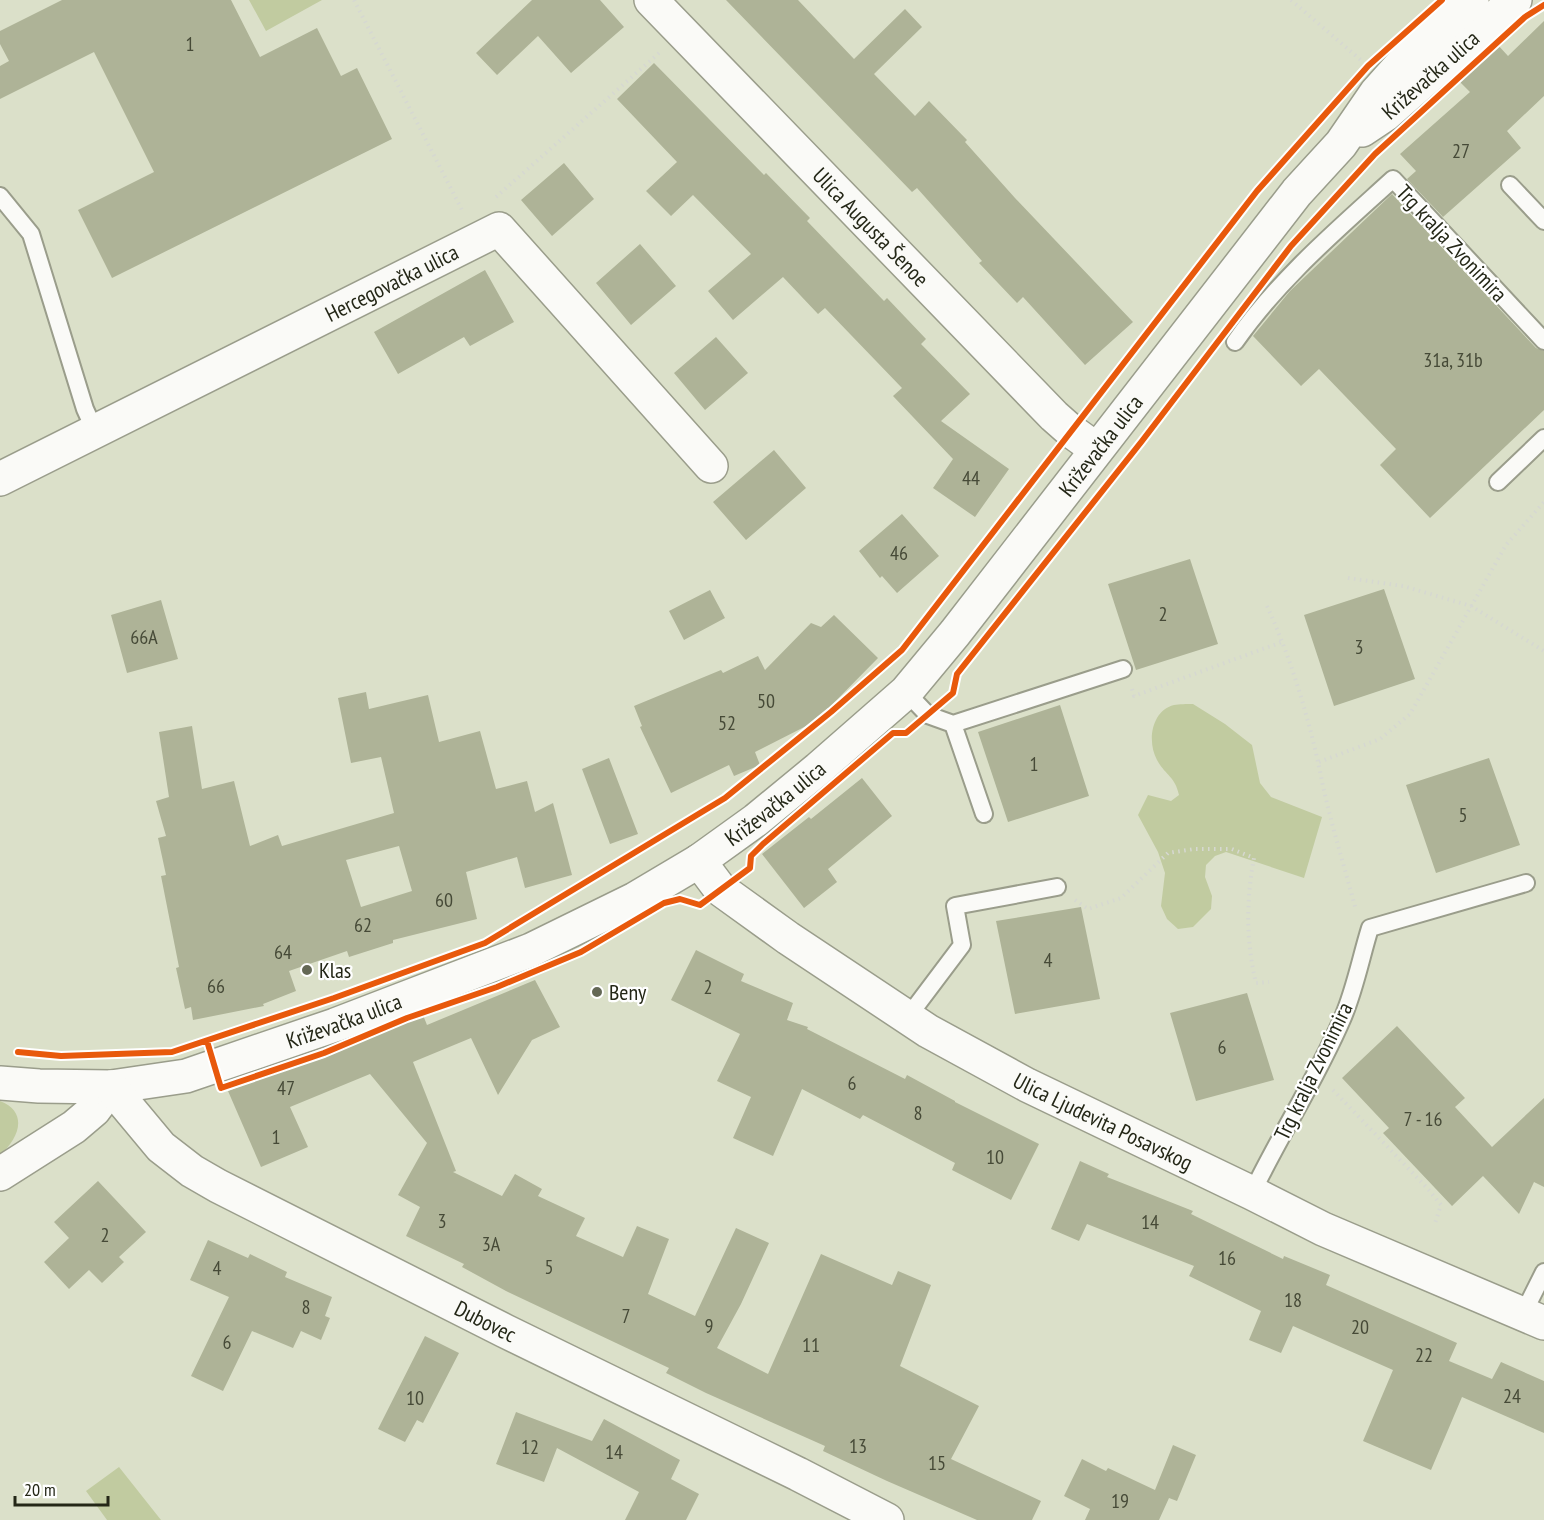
<svg xmlns="http://www.w3.org/2000/svg" width="1544" height="1520" viewBox="0 0 1544 1520" font-family="'PT Sans Narrow',sans-serif">
<style>
.green{fill:#c1cba0}
.building{fill:#aeb397;fill-rule:evenodd}
.lines{fill:none;stroke-linecap:round;stroke-linejoin:round}
.lane-casing{stroke:#9a9d8b;stroke-width:20}
.street-casing{stroke:#9a9d8b;stroke-width:36}
.secondary-casing{stroke:#9a9d8b;stroke-width:36}
.path{stroke:#d6d8d1;stroke-width:4;stroke-dasharray:1.5 4.5;stroke-linecap:butt}
.lane{stroke:#fafaf7;stroke-width:16}
.street{stroke:#fafaf7;stroke-width:33}
.secondary{stroke:#fafaf7;stroke-width:33}
.cycleway-casing{stroke:#fff;stroke-width:10}
.cycleway{stroke:#e8590c;stroke-width:6}
.poi-dot{fill:#646855;stroke:#fff;stroke-width:2}
.labels{text-anchor:middle;dominant-baseline:central;stroke-width:4.5;stroke-linejoin:round;paint-order:stroke}
.number-label{font-size:20px;fill:#464a37}
.street-label{font-size:22px;fill:#242717;stroke:#fff}
.poi-label{font-size:22px;fill:#242717;stroke:#fff;text-anchor:start}
</style>
<rect width="100%" height="100%" fill="#dbe0c9"/>
<path class="green" d="M249,0H322L266,31Z
M1193,704L1225,724L1252,745L1260,783L1271,797L1322,817L1304,878L1226,852L1215,856L1206,865L1205,877L1212,896L1211,909L1193,927L1178,929L1167,919L1161,906L1165,873L1158,852L1138,815L1148,795L1171,801L1179,795C1175,776 1165,775 1157,760C1147,742 1151,711 1174,705C1179,704 1187,704 1193,704Z
M0,1101C29,1112 19,1139 0,1155Z
M119,1467L161,1520H107L86,1491Z"/>
<path class="building" d="M62,0H231L260,57L317,28L341,76L357,68L392,139L112,278L78,210L154,172L94,52L0,99V66L9,61L0,44V31Z
M532,0H600L624,27L571,73L538,36L497,75L476,53Z
M726,0H798L854,59L905,9L922,27L874,74L915,116L929,101L967,140L965,142L1015,198L1133,322L1085,365L1023,297L1017,303L979,263L982,261L917,188L912,192Z
M1544,21V96L1507,131L1521,148L1443,217L1407,179L1416,171L1400,154L1470,92L1458,80L1497,44L1508,56Z
M654,63L764,175L766,173L810,218L807,221L884,301L887,298L926,339L921,344L970,394L941,421L1009,469L975,517L933,488L953,459L893,396L902,388L825,308L818,314L783,277L733,320L708,291L751,254L693,195L671,216L646,191L677,162L617,99Z
M564,163L594,199L552,236L521,200Z
M1392,194L1536,348L1544,351V410L1430,518L1380,465L1396,449L1319,369L1301,386L1253,336L1290,291Z
M640,244L676,286L631,325L596,283Z
M485,270L514,322L470,346L464,337L398,374L374,332Z
M716,337L748,373L705,410L674,373Z
M774,450L806,488L746,540L713,502Z
M902,514L939,556L897,593L882,576L880,578L859,551Z
M1190,559L1218,644L1136,670L1108,584Z
M1384,589L1415,679L1334,706L1304,615Z
M710,590L725,618L684,640L669,611Z
M161,600L178,659L127,673L111,615Z
M834,615L878,658L816,721L755,752L760,765L734,776L729,765L671,793L640,727L642,726L634,706L721,670L723,673L758,656L765,670L811,623L821,627Z
M366,692L369,709L428,695L439,742L480,731L496,789L527,781L535,812L553,803L572,875L525,888L517,857L466,872L477,919L393,940V943L349,957L347,951L289,971L296,991L263,1004L264,1006L193,1020L191,1007L185,1009L176,968L179,967L161,876L166,875L158,838L166,836L156,801L169,797L159,732L192,726L202,789L234,781L250,846L278,835L282,846L394,813L381,757L351,763L338,698ZM399,846L412,891L361,907L346,860Z
M1060,705L1089,796L1008,822L978,732Z
M609,758L638,834L610,844L582,769Z
M1489,758L1520,845L1436,873L1406,785Z
M862,778L892,816L828,869L837,882L804,908L762,854L809,817L811,819Z
M1081,907L1100,999L1015,1014L996,921Z
M696,950L744,974L741,981L793,1003L787,1020L808,1027L807,1029L905,1079L907,1075L955,1101V1102L1039,1144L1011,1200L952,1170L955,1163L863,1115L860,1119L802,1089L773,1156L733,1138L751,1097L717,1081L740,1034L671,1000Z
M535,980L560,1027L532,1040L498,1095L471,1038L413,1062L456,1171L453,1172L502,1196L515,1174L542,1189L538,1196L585,1218L576,1236L623,1257L637,1226L669,1239L648,1294L695,1316L736,1228L769,1243L741,1304L717,1348L768,1374L821,1254L892,1285L898,1271L931,1285L900,1366L979,1406L951,1459L1041,1501L1032,1520H977L887,1481L823,1451L825,1446L706,1393L666,1373L669,1368L506,1291L462,1267L464,1264L406,1236L420,1207L398,1195L427,1143L370,1074L290,1107L308,1147L261,1167L228,1091L423,1015L427,1025Z
M1247,993L1274,1080L1196,1101L1170,1013Z
M1397,1026L1465,1098L1455,1107L1492,1147L1544,1098V1187L1534,1182L1519,1214L1483,1176L1452,1206L1383,1133L1389,1128L1342,1078Z
M1080,1161L1109,1174L1107,1177L1193,1211L1191,1214L1283,1259L1284,1256L1330,1275L1326,1285L1457,1343L1449,1361L1492,1379L1501,1362L1544,1381V1433L1462,1397L1431,1470L1363,1441L1393,1370L1293,1326L1281,1353L1249,1340L1261,1311L1189,1276L1194,1266L1087,1224L1079,1241L1051,1229Z
M98,1181L146,1232L119,1257L124,1262L102,1283L89,1270L69,1289L44,1262L69,1238L54,1222Z
M208,1240L248,1258L250,1254L287,1272L285,1277L332,1297L325,1316L330,1318L321,1340L301,1331L293,1348L252,1331L223,1391L191,1376L229,1297L190,1280Z
M425,1336L459,1353L423,1423L417,1420L405,1442L378,1429Z
M516,1412L592,1441L604,1419L680,1460L671,1479L699,1494L686,1520H625L639,1492L557,1448L544,1482L496,1464Z
M1173,1445L1196,1455L1177,1501L1169,1498L1159,1520H1085L1090,1509L1064,1496L1082,1459L1106,1471L1108,1468L1155,1490Z"/>
<g class="lines">
<g class="lane-casing">
<path id="lane" d="M1510,185L1544,221
M0,196L31,234L85,409L95,431
M1235,342C1279,279 1337,230 1393,179L1544,341
M1498,482L1544,438
M906,692L928,715L953,724L984,814
M953,724L1123,669
M907,1018L962,945L955,906L1057,887
M1252,1193C1281,1133 1317,1078 1343,1017C1355,989 1361,957 1370,928L1526,883
M1523,1314L1544,1272"/>
</g>
<g class="street-casing">
<g id="street">
<path id="s1" d="M651,0L1054,416L1071,431L1096,449"/>
<path id="s2" d="M0,479L499,229L711,466"/>
<path id="s3" d="M699,861L720,889L788,938L928,1031L1027,1085L1252,1193L1323,1229L1544,1323"/>
<path d="M0,1174L74,1127L94,1110L111,1087"/>
</g>
</g>
<g class="secondary-casing">
<g id="secondary">
<path id="s4" d="M1362,130L1386,114L1515,0"/>
<path id="s5" d="M0,1083L39,1086L111,1087L186,1076L335,1025L531,950L635,899L699,861L756,820L818,769L906,692L955,633L1297,192L1341,144L1376,93L1409,56L1472,0"/>
<path id="s6" d="M111,1087L161,1147L192,1171L218,1186L505,1331L798,1474L887,1520"/>
</g>
</g>
<path class="path" d="M354,0L463,212
M1291,0L1363,62
M496,197L659,53
M1348,578L1403,586L1471,606L1544,651
M1267,606C1293,663 1311,725 1323,786C1332,827 1345,869 1356,910
M1132,689L1134,696L1282,642
M1319,762L1380,739L1410,714L1506,545L1544,502
M1075,900L1088,909L1121,898L1168,853L1194,849H1232L1254,858C1246,901 1246,941 1256,983L1269,982
M1333,1090L1428,1189L1441,1205L1434,1226"/>
<use href="#lane" class="lane"/>
<use href="#street" class="street"/>
<use href="#secondary" class="secondary"/>
<g class="cycleway-casing">
<path id="cycleway" d="M207,1041L221,1088L324,1053L407,1018L497,987L581,952L664,903L680,899L700,905L750,868L751,856L763,844L893,733H906L953,693L957,674L1142,441L1291,246L1375,154L1525,17L1544,5
M18,1052L61,1056L172,1052L334,998L485,943L725,798L831,712L902,650L1257,191L1368,66L1442,0"/>
</g>
<use href="#cycleway" class="cycleway"/>
</g>
<g class="poi-dot">
<circle cx="307" cy="970" r="6"/>
<circle cx="597" cy="992" r="6"/>
</g>
<g class="labels">
<g class="number-label">
<text x="190" y="44">1</text>
<text x="1461" y="151">27</text>
<text x="1453" y="360">31a, 31b</text>
<text x="971" y="478">44</text>
<text x="899" y="553">46</text>
<text x="1163" y="614">2</text>
<text x="144" y="637">66A</text>
<text x="1359" y="647">3</text>
<text x="766" y="701">50</text>
<text x="727" y="723">52</text>
<text x="1034" y="764">1</text>
<text x="1463" y="815">5</text>
<text x="444" y="900">60</text>
<text x="363" y="925">62</text>
<text x="283" y="952">64</text>
<text x="1048" y="960">4</text>
<text x="216" y="986">66</text>
<text x="708" y="987">2</text>
<text x="1222" y="1047">6</text>
<text x="852" y="1083">6</text>
<text x="286" y="1088">47</text>
<text x="918" y="1113">8</text>
<text x="1423" y="1119">7 - 16</text>
<text x="276" y="1137">1</text>
<text x="995" y="1157">10</text>
<text x="442" y="1221">3</text>
<text x="1150" y="1222">14</text>
<text x="105" y="1235">2</text>
<text x="491" y="1244">3A</text>
<text x="1227" y="1258">16</text>
<text x="549" y="1267">5</text>
<text x="217" y="1268">4</text>
<text x="1293" y="1300">18</text>
<text x="306" y="1307">8</text>
<text x="626" y="1316">7</text>
<text x="709" y="1326">9</text>
<text x="1360" y="1327">20</text>
<text x="227" y="1342">6</text>
<text x="811" y="1345">11</text>
<text x="1424" y="1355">22</text>
<text x="1512" y="1396">24</text>
<text x="415" y="1398">10</text>
<text x="858" y="1446">13</text>
<text x="530" y="1447">12</text>
<text x="614" y="1452">14</text>
<text x="937" y="1463">15</text>
<text x="1120" y="1501">19</text>
</g>
<g class="street-label">
<text stroke="none"><textPath href="#s4" startOffset="88">Križevačka ulica</textPath></text>
<text stroke="none"><textPath href="#s1" startOffset="316">Ulica Augusta Šenoe</textPath></text>
<text transform="translate(1452 243) rotate(47)">Trg kralja Zvonimira</text>
<text stroke="none"><textPath href="#s2" startOffset="438">Hercegovačka ulica</textPath></text>
<text stroke="none"><textPath href="#s5" startOffset="1326">Križevačka ulica</textPath></text>
<text stroke="none"><textPath href="#s5" startOffset="840">Križevačka ulica</textPath></text>
<text stroke="none"><textPath href="#s5" startOffset="354">Križevačka ulica</textPath></text>
<text transform="translate(1313 1071) rotate(-64)">Trg kralja Zvonimira</text>
<text stroke="none"><textPath href="#s3" startOffset="484">Ulica Ljudevita Posavskog</textPath></text>
<text stroke="none"><textPath href="#s6" startOffset="447">Dubovec</textPath></text>
</g>
<g class="poi-label">
<text x="319" y="970">Klas</text>
<text x="609" y="992">Beny</text>
</g>
</g>
<path d="M15 1496v9h93v-9" fill="none" stroke="#242717" stroke-width="3"/>
<text x="24" y="1496" font-size="18" fill="#242717" stroke="#ffffff" stroke-width="4.5" paint-order="stroke">20 m</text>
</svg>
